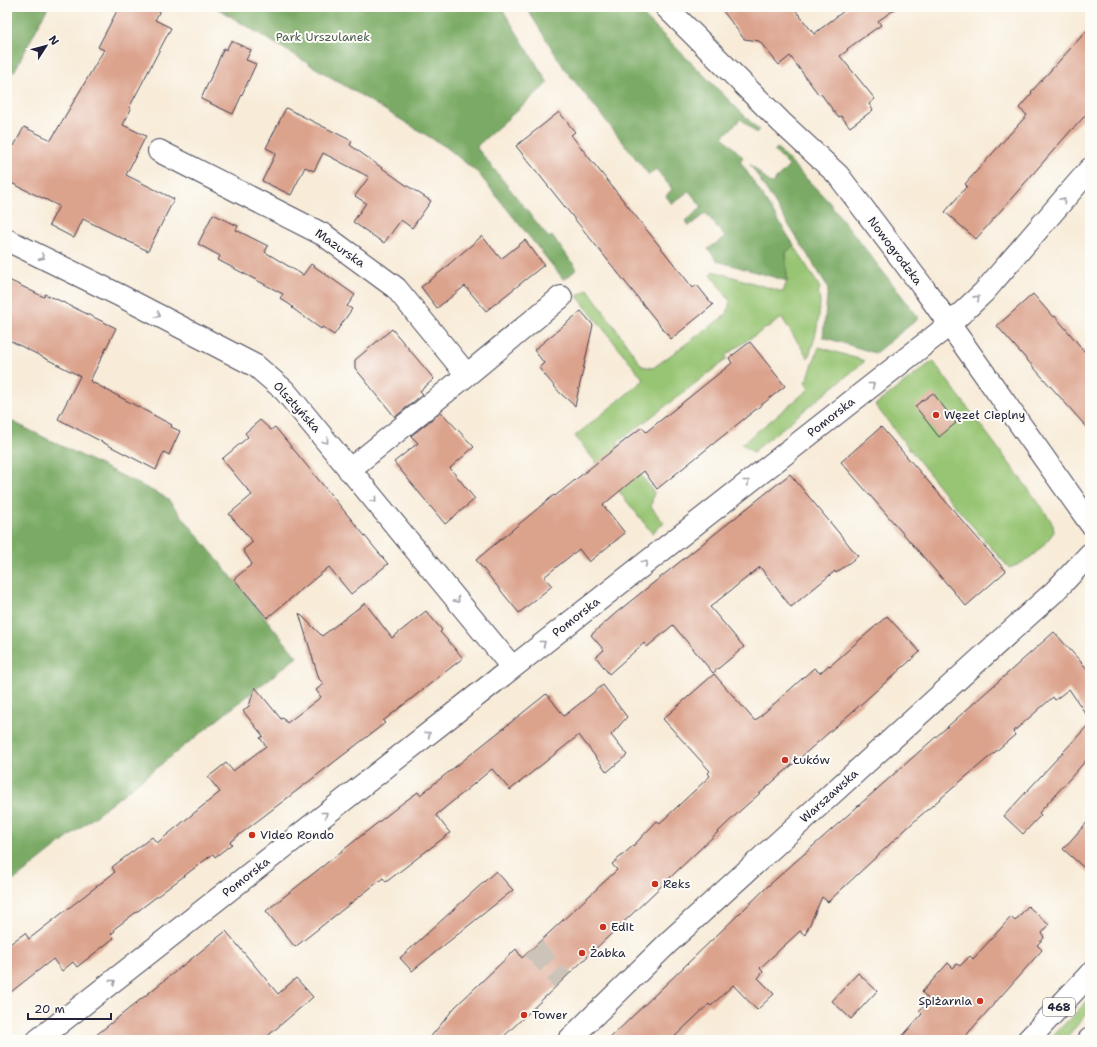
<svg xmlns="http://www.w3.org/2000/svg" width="1097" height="1047" viewBox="0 0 1097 1047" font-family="'Shantell Sans',sans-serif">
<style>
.green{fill:#98c573;stroke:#5d7457}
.forest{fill:#7aaa65;stroke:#4e6650}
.building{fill:#dba28c}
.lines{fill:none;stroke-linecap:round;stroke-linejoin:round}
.minor-tunnel{stroke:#cdc4b9;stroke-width:22;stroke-dasharray:22 11;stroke-linecap:butt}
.minor-casing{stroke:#424053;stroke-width:24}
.major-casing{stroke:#424053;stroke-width:24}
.minor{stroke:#fff;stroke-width:22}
.major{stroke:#fff;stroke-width:22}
.oneway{stroke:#9c9ca7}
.poi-dot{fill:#c8321e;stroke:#fdfcf7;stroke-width:1.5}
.labels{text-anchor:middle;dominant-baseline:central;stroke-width:4;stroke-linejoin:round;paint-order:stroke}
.shield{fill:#fdfcf7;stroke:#646373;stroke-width:1}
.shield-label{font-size:11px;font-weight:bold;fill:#22223b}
.park-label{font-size:12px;fill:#4b5b4f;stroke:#fdfcf7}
.street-label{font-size:12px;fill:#22223b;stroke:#fdfcf7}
.poi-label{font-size:12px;fill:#22223b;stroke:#fdfcf7;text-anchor:start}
</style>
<rect width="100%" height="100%" fill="#fdfcf7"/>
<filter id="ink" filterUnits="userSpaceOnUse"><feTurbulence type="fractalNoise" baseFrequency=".025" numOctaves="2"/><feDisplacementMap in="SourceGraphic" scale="8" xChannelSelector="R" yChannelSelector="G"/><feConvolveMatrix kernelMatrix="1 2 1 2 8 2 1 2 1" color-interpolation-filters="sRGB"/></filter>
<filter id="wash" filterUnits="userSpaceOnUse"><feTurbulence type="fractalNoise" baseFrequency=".012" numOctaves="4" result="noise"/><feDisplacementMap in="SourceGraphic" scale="16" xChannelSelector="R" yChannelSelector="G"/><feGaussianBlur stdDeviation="0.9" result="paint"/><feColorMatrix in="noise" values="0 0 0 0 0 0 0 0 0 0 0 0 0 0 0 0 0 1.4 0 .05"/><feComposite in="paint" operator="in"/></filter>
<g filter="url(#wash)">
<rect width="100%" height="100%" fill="#f8ecd9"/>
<path class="green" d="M794,245L820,288C817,294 820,297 820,303C819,322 815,341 808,358L782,318L746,341L725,356L727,359L617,443L654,492L651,507L664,523L652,533L575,436L644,380L577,296L588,289L642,366L653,368L727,314L730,301L711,275L713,271L783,292L787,281L786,252Z
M819,347L865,361L753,452L742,444L809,389L805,381L807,380Z
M933,361L1041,506L1053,524L1054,532C1041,549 1029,562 1009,568L949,499L875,405Z
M1090,998V1011L1064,1040H1049Z"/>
<path class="forest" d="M7,7H48L14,72L7,67Z
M215,7H501L548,83L478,145L477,148L549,238L552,236L577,269L564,280L478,173L446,147Z
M526,7H635L759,130L756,133L741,119L723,137L743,157L740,161L794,245L786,252L787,281L717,261L708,249L725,237L706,213L689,226L686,221L702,207L689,191L672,204L666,196L672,189L656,169L649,175L564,68Z
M777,148L828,201L919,318L875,353L823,337L828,287L750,164L771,184L789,166L774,151Z
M7,419L167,498L297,657L8,885Z"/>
<g id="blocks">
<path class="building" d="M119,7H162L155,20L171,28L129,108L131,109L123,125L146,136L126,175L174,199L148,251L83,219L74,238L49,225L59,206L7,181V143L14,146L24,127L51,140L104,50L98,47Z
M720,7H793L814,34L849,7H898L878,21L881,25L847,49L848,50L840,56L875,99L869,104L873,110L850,127L841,116L838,117L821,94L819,95L790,56L779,65L759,41L744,39Z
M1090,27V110L1074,128H1073L976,239L945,212L967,186L965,184L1027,115L1019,108L1032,93L1031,92Z
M231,41L251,50L246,60L256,64L233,114L201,99L224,48L226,50Z
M286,108L352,141L350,145L403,183L431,201L412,228L401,220L384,243L353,222L366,203L355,196L369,177L323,153L314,171L305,167L291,195L262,181L276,153L266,148Z
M559,112L575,132L571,135L693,288L697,285L713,305L671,339L516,146Z
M213,214L238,226L236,230L268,246L265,252L303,275L311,264L355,295L347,306L352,309L334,335L322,327L321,329L292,308L293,307L280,298L283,294L218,260L220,256L198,244Z
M482,236L501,259L525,240L544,265L486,311L465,286L437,308L421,287L448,266V265Z
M7,279L44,297L45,294L52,298V297L116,328L90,381L172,425L171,427L180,431L169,455L164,452L156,470L58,419L80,376L7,339Z
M1033,294L1053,317L1055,316L1090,358V431L997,326Z
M581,311L593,325L575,406L560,393L539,368L544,363L534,350Z
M392,329L434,379L420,391L423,394L395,417L355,368V360Z
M750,342L785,386L657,489L644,471L603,505L625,533L589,562L579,549L544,577L552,586L519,613L476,560L554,495L555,496L642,427L646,432L732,363L729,358Z
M933,393L956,423L939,437L915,406Z
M441,412L474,447L450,468L475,499L445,524L394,462L418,443L411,436Z
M260,420L271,430L275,427L388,564L351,594L329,567L267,618L234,579L252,564L243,550L253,542L229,514L252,495L222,459L248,437L245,433Z
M881,427L1006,571L966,606L841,462Z
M790,474L858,556L836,573L835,571L791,607L760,567L710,607L744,647L713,673L673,625L647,647L644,643L609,674L596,657L604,650L591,635L617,612Z
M365,603L392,638L426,611L442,630L440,632L463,658L383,721L385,723L230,842L232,844L215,857L213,854L114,929L115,931L111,934L114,938L77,967L73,962L62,971L53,959L7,995V946L25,933L29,939L115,872L112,867L152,837L157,843L220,792L208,777L226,763L233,771L266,746L260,738L263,736L243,711L249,706L255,687L281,719L283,718L287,723L321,697L316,690L324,684L319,679L299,613L322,636Z
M887,616L920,652L741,810L500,1040H428L456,1006L516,949L522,958L617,870L612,864L634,845L657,821L660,823L710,776L708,773L710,771L663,719L714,674L755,721L814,668L820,673L829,665L830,666Z
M1054,632L1090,672V720L1069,689L1055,700L1053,697L1013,732L1015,735L920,816L828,902L822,897L805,935L800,931L760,968L763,972L758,978L774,994L757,1010L733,985L711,1006L709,1004L671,1040H608L768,886Z
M603,685L627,717L611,735L627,755L607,772L579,735L510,790L492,769L436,815L450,833L386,882L383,878L295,947L266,911L404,802L418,792L420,795L545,695L547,694L564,716Z
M1090,723V756L1039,813L1041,815L1023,834L1004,816Z
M1090,819V873L1063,849Z
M496,871L513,890L412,971L400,958Z
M1028,906L1049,925L1042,933L1044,938L1037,945L1042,950L962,1040H899L922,1014L919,1011L929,1000L922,992L948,963L953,968L957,964L960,966L970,956L973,959L1011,917L1015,921Z
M226,931L278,994L296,978L313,997L263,1040H90Z
M858,973L877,991L851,1019L832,1001Z"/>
</g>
</g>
<g filter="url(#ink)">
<use href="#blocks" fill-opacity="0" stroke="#424053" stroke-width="1"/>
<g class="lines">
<path class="minor-tunnel" d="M533,948L562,980"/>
<g class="minor-casing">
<path id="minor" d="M666,7L782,123L838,175L925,290L1090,523
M159,151L324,235L396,288L467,375L349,470
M7,240L121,296L256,366L285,391L512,667
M467,375L561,297
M38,1040L949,325L984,292L1090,169
M569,1040L670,941L1035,609L1054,592L1090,554"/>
</g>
<g class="major-casing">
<path id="major" d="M1028,1040L1090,974
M1089,1040L1090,1039"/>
</g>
<use href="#minor" class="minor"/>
<use href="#major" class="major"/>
</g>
<defs><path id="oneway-chevron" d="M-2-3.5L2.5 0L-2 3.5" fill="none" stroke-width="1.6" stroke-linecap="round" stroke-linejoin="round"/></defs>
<g class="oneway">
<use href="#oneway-chevron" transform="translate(1063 200) rotate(-49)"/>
<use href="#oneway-chevron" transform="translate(42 257) rotate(26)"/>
<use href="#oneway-chevron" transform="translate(977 298) rotate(-44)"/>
<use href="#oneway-chevron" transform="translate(158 315) rotate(27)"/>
<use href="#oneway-chevron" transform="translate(872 385) rotate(-38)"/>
<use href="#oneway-chevron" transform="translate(326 441) rotate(51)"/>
<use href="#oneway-chevron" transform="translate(747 482) rotate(-38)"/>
<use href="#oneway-chevron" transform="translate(374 500) rotate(51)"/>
<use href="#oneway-chevron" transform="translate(645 563) rotate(-38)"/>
<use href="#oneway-chevron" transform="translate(457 600) rotate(50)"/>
<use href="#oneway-chevron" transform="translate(543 643) rotate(-38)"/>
<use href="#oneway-chevron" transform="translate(428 734) rotate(-38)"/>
<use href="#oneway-chevron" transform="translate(325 814) rotate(-38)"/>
<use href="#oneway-chevron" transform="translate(113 982) rotate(-38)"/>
</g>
</g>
<g class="poi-dot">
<circle cx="936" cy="415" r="4"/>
<circle cx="785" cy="760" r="4"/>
<circle cx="252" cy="835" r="4"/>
<circle cx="655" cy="884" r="4"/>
<circle cx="603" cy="927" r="4"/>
<circle cx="582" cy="953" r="4"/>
<circle cx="980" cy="1001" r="4"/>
<circle cx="524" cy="1015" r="4"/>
</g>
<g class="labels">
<rect class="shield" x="1043" y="998" width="32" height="18" rx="3"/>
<g class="shield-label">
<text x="1059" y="1007">468</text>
</g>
<g class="park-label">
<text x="323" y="37">Park Urszulanek</text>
</g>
<g class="street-label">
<text transform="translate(340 248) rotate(35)">Mazurska</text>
<text transform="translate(895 251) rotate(53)">Nowogrodzka</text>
<text transform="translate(297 407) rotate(48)">Olsztyńska</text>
<text transform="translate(831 417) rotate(-38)">Pomorska</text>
<text transform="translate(576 617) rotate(-38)">Pomorska</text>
<text transform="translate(829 796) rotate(-42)">Warszawska</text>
<text transform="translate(246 877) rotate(-38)">Pomorska</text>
</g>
<g class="poi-label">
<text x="944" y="415">Węzeł Cieplny</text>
<text x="793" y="760">Łuków</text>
<text x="260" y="835">Video Rondo</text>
<text x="663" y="884">Reks</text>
<text x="611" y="927">Edit</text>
<text x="590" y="953">Żabka</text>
<text x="972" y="1001" text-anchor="end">Spiżarnia</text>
<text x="532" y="1015">Tower</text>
</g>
</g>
<rect width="1097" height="1047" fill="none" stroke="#fdfcf7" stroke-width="24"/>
<g transform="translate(46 46) rotate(54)" stroke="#fdfcf7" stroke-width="3" paint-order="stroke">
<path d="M0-3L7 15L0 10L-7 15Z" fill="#22223b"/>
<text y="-6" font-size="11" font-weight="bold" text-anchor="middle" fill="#22223b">N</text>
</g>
<path d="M28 1013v6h83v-6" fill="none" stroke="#22223b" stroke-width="2"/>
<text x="34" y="1013" font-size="12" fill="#22223b" stroke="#fdfcf7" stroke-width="3" paint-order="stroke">20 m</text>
</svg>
